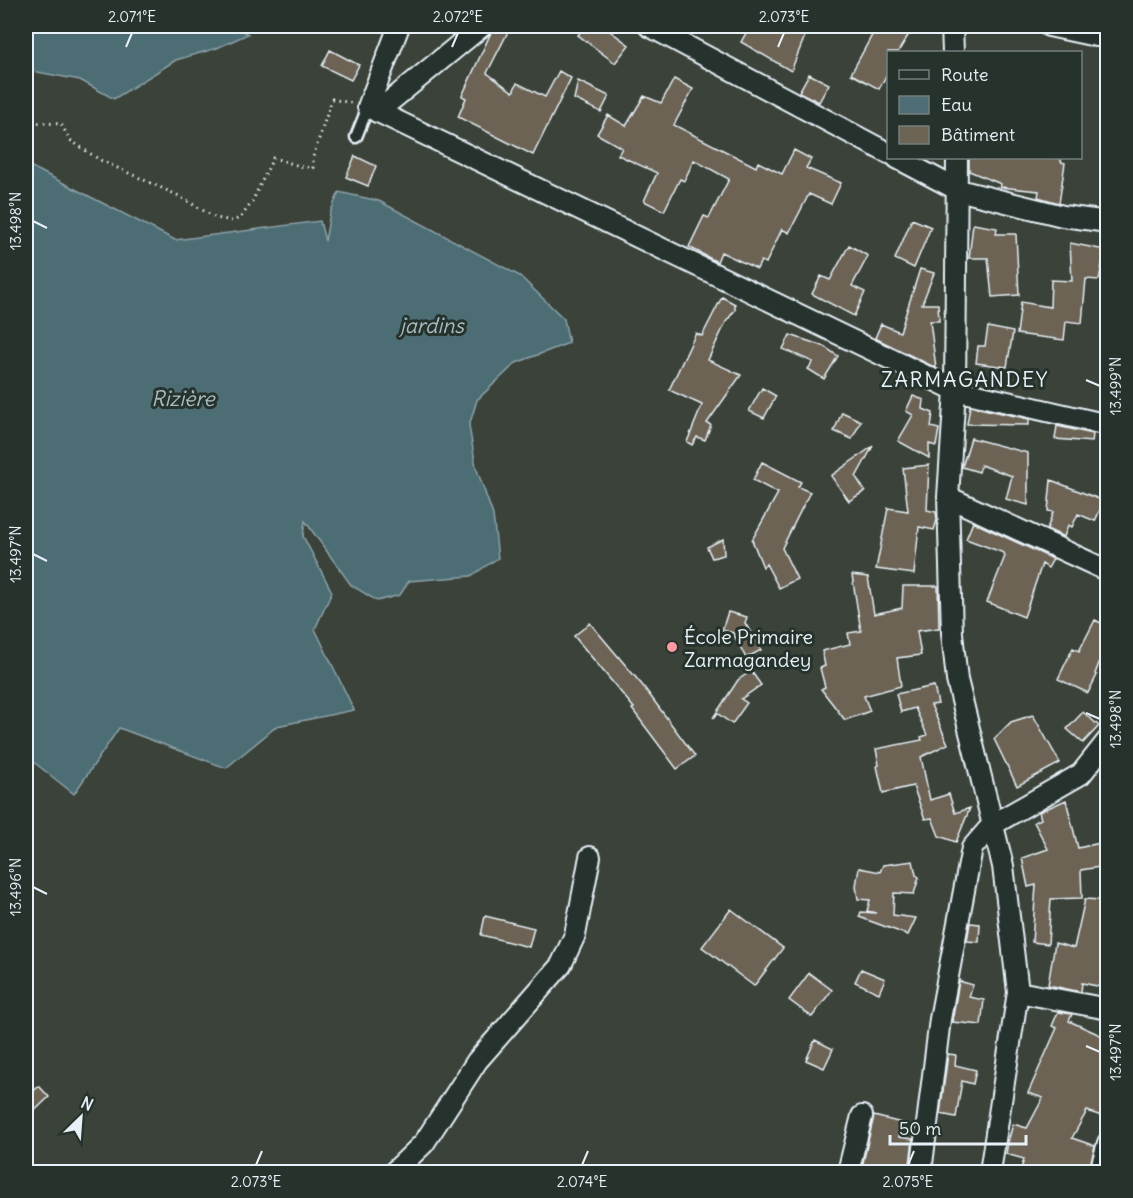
<svg xmlns="http://www.w3.org/2000/svg" width="1133" height="1198" viewBox="0 0 1133 1198" font-family="Delius,sans-serif">
<style>
.water{fill:#4e6d74;stroke:#8ca2a9;stroke-width:1.5}
.building{fill:#6c6454;stroke:#e8f1f8;stroke-width:1.5}
.lines{fill:none;stroke-linecap:round;stroke-linejoin:round}
.lane-casing{stroke:#e8f1f8;stroke-width:15}
.street-casing{stroke:#e8f1f8;stroke-width:24}
.path{stroke:#e8f1f8;stroke-width:3;stroke-dasharray:1.5 4.5;stroke-linecap:butt}
.lane{stroke:#26332d;stroke-width:10}
.street{stroke:#26332d;stroke-width:20}
.ticks{fill:none;stroke:#e8f1f8;stroke-width:2}
.poi-dot{fill:#ff9aa2;stroke:#26332d;stroke-width:2}
.labels{text-anchor:middle;dominant-baseline:central;stroke-width:6;stroke-linejoin:round;paint-order:stroke}
.poi-label{font-size:20px;fill:#e8f1f8;stroke:#26332d;text-anchor:start}
.water-label{font-size:21px;font-style:italic;fill:#aabcc3;stroke:#26332d}
.neighbourhood-label{font-size:21px;letter-spacing:1.5px;fill:#e8f1f8;stroke:#26332d}
.neatline{fill:none;stroke:#e8f1f8;stroke-width:2}
.ticks-label{font-size:15px;text-anchor:middle;fill:#e8f1f8}
</style>
<rect width="100%" height="100%" fill="#3b4239"/>
<filter id="ink" filterUnits="userSpaceOnUse"><feTurbulence type="fractalNoise" baseFrequency=".0167" numOctaves="2"/><feDisplacementMap in="SourceGraphic" scale="12" xChannelSelector="R" yChannelSelector="G"/><feConvolveMatrix kernelMatrix="1 2 1 2 8 2 1 2 1" color-interpolation-filters="sRGB"/></filter>
<g filter="url(#ink)">
<path class="water" d="M26,26H235L248,34L217,48L176,60L114,99L80,80L26,70Z
M26,164L175,240L320,221L325,241L330,213L339,192L379,201L520,276L564,319L569,343L516,363L477,400L469,426L476,467L493,515L498,558L471,576L409,581L400,595L377,601L351,585L305,521L303,536L332,592L315,629L354,710L277,726L226,768L119,728L74,794L26,756Z"/>
<path class="building" d="M494,26H511L487,73L513,92L517,83L545,97L559,71L571,78L533,155L458,117L466,98L462,96Z
M585,26H603L629,45L615,63L578,35Z
M750,26H809L791,71L741,42Z
M877,26H914L898,52H888V72L879,89L851,74Z
M330,50L359,65L351,80L322,66Z
M809,74L829,84L819,102L799,92Z
M674,79L693,89L674,125L756,167L758,162L782,174L794,150L811,159L806,168L841,183L831,204L809,194L789,233L782,229L766,263L761,261L757,269L721,252L717,262L689,247L704,216L709,218L729,179L694,160L684,181L680,179L664,211L644,201L657,173L618,155L622,148L597,134L608,115L626,126L644,96L661,103Z
M578,81L609,96L601,112L574,99Z
M355,156L376,166L368,186L346,177Z
M969,158H1061V162L1065,163L1059,203L1038,197L1039,191L1000,187L1001,184L969,171Z
M912,219L931,227L914,268L895,259Z
M973,224L997,228L996,234H1016L1019,295L992,297L988,258H969Z
M1070,243L1105,250L1099,280L1086,279L1082,323L1066,321L1064,340L1017,334L1021,302L1050,307L1051,280L1072,281Z
M849,245L868,256L852,286L865,292L854,316L812,294L821,276L830,280Z
M920,269L934,273L922,304H938L939,321H930L936,368L875,338L881,324L900,332Z
M722,297L735,304V310L726,322L708,360L741,375L707,423L711,425L705,440L697,437L692,445L687,442L702,405L669,390L696,333L702,336Z
M988,327L1013,332L1007,367L976,363L978,346H985Z
M790,335L823,346L838,356L824,379L808,369L813,362L783,349Z
M762,388L776,396L764,418L749,411Z
M913,396L924,400L923,409L933,413L931,427L939,429L936,446L929,444V458L898,441L913,415L906,411Z
M970,406L1029,419V425L967,424Z
M842,412L861,421L852,439L834,431Z
M1057,426L1093,434L1092,442L1055,439Z
M971,438L1028,453V505L1006,499L1012,476L981,465L979,472L962,467Z
M873,446L856,477L865,491L849,501L831,476Z
M762,462L801,482L798,487L810,492L782,548L797,579L779,588L766,564L763,567L752,540L778,493L753,480Z
M929,465L927,510L936,512L937,520L934,530L919,527L914,574L876,569L888,508L908,511L903,468Z
M1051,480L1104,501L1095,521L1078,514L1072,527L1068,525L1064,537L1047,529L1053,512L1048,511Z
M973,522L1053,559L1048,568L1042,564L1024,617L987,602L1005,556L1004,553L966,539Z
M723,539L724,555L712,558L707,547Z
M852,575L868,577L874,614L902,608L903,586H938L939,628L917,631L921,655L897,658L901,686L864,696L870,711L845,720L821,689L825,687L820,668L825,666L822,651L850,644L848,633L861,631Z
M728,612L747,617L745,623L761,650L746,658L733,633L722,630Z
M1095,620L1107,626V642L1095,674L1097,675L1088,693L1058,679L1073,648L1079,651Z
M590,623L643,686L695,756L677,769L632,709L634,708L574,636Z
M751,671L761,685L741,699L747,703L732,724L718,714L713,718L738,680Z
M934,686L938,704L931,705L948,744L921,757L930,800L949,794L955,813L970,808L956,842L939,836L932,818L925,819L913,786L883,793L877,766L879,765L876,749L922,740L921,737L927,735L915,708L901,712L896,694Z
M1083,712L1099,726L1083,743L1067,729Z
M1033,715L1060,763L1017,786L994,739L1011,722Z
M1066,800L1078,848L1100,843L1106,866L1081,870L1082,898L1051,899L1048,944L1032,942L1036,885L1028,887L1022,858L1048,849L1034,822L1041,819L1039,812Z
M913,861L916,875L919,877L914,894L894,893L893,915L916,918L908,935L859,917L861,912L876,913L867,911L870,900L858,899L856,886L859,868L880,872L883,865Z
M1085,899L1100,900L1099,910L1107,911V988L1082,983L1081,992L1048,985L1055,943L1074,948Z
M731,909L783,948L754,986L702,947Z
M485,916L534,928L529,947L481,935Z
M970,923L980,924L979,942L967,941Z
M861,969L885,979L879,993L855,982Z
M809,973L832,990L812,1017L789,1000Z
M959,981L973,985L969,997L984,1000L981,1025L952,1022Z
M1058,1012L1072,1014L1069,1021L1107,1038V1118L1087,1111L1072,1138L1095,1146L1088,1173H1020L1024,1159L1006,1154L1008,1142L1013,1124L1027,1128L1043,1098L1028,1093L1057,1028L1052,1026Z
M815,1040L833,1049L824,1068L806,1060Z
M948,1054L956,1055L955,1065L976,1070L973,1084L962,1081L956,1117L940,1114Z
M39,1086L49,1097L26,1119V1098Z
M874,1116L902,1123L899,1137L913,1139L909,1173H885L871,1166L869,1173L861,1171Z"/>
<g class="lines">
<g class="lane-casing">
<path id="lane" d="M356,137L368,107"/>
</g>
<g class="street-casing">
<path id="street" d="M399,26L368,107L955,390L1108,425
M649,26L888,153
M952,26L953,52
M1049,26L1096,36
M377,112L482,26
M897,158L958,190L1063,216L1108,222
M957,158L955,390L948,497L952,633L957,680L1003,866L1018,992L990,1172
M948,497L1108,571
M1018,992L1108,1009
M394,1172L424,1143L477,1061L561,965L575,935L590,857
M848,1172L862,1116
M921,1172L940,1019L972,848L992,825L1081,774L1108,740
M1100,1172L1108,1143"/>
</g>
<path class="path" d="M26,122L61,124L70,140L100,160L177,195L216,218L234,221L242,216L252,202L273,158C287,161 300,168 313,168V157L332,99L351,103"/>
<use href="#lane" class="lane"/>
<use href="#street" class="street"/>
</g>
</g>
<path class="ticks" d="M126,47L132,33M452,47L458,33M778,47L784,33M33,221L47,228M1086,380L1100,386M33,554L47,561M1086,713L1100,719M33,887L47,894M1086,1046L1100,1052M256,1165L262,1151M582,1165L588,1151M908,1165L914,1151"/>
<circle class="poi-dot" cx="672" cy="647" r="6"/>
<g class="labels">
<g class="poi-label">
<text x="684" y="636">École Primaire<tspan x="684" dy="23">Zarmagandey</tspan></text>
</g>
<g class="water-label">
<text x="432" y="325">jardins</text>
<text x="183" y="398">Rizière</text>
</g>
<g class="neighbourhood-label">
<text x="965" y="379">ZARMAGANDEY</text>
</g>
</g>
<rect width="1133" height="1198" fill="none" stroke="#26332d" stroke-width="66"/>
<rect x="887" y="51" width="195" height="108" fill="#26332d" stroke="#747f7e" stroke-width="1.5"/>
<rect x="899" y="70" width="30" height="9" fill="#26332d" stroke="#747f7e" stroke-width="1.5"/>
<text x="941" y="81" font-size="18" fill="#e8f1f8">Route</text>
<rect x="899" y="96" width="30" height="18" fill="#4e6d74" stroke="#747f7e" stroke-width="1.5"/>
<text x="941" y="111" font-size="18" fill="#e8f1f8">Eau</text>
<rect x="899" y="126" width="30" height="18" fill="#6c6454" stroke="#747f7e" stroke-width="1.5"/>
<text x="941" y="141" font-size="18" fill="#e8f1f8">Bâtiment</text>
<g transform="translate(81 1117) rotate(25)" stroke="#26332d" stroke-width="4.5" paint-order="stroke">
<path d="M0-4.5L10 22L0 15L-10 22Z" fill="#e8f1f8"/>
<text y="-9" font-size="16" font-weight="bold" text-anchor="middle" fill="#e8f1f8">N</text>
</g>
<path d="M890 1135v9h136v-9" fill="none" stroke="#e8f1f8" stroke-width="3"/>
<text x="899" y="1135" font-size="18" fill="#e8f1f8" stroke="#26332d" stroke-width="4.5" paint-order="stroke">50 m</text>
<rect x="33" y="33" width="1067" height="1132" class="neatline"/>
<g class="ticks-label">
<text x="132" y="22">2.071°E</text>
<text x="458" y="22">2.072°E</text>
<text x="784" y="22">2.073°E</text>
<text transform="translate(16 221) rotate(-90)" y="5">13.498°N</text>
<text transform="translate(1116 386) rotate(-90)" y="5">13.499°N</text>
<text transform="translate(16 554) rotate(-90)" y="5">13.497°N</text>
<text transform="translate(1116 719) rotate(-90)" y="5">13.498°N</text>
<text transform="translate(16 887) rotate(-90)" y="5">13.496°N</text>
<text transform="translate(1116 1052) rotate(-90)" y="5">13.497°N</text>
<text x="256" y="1187">2.073°E</text>
<text x="582" y="1187">2.074°E</text>
<text x="908" y="1187">2.075°E</text>
</g>
</svg>
